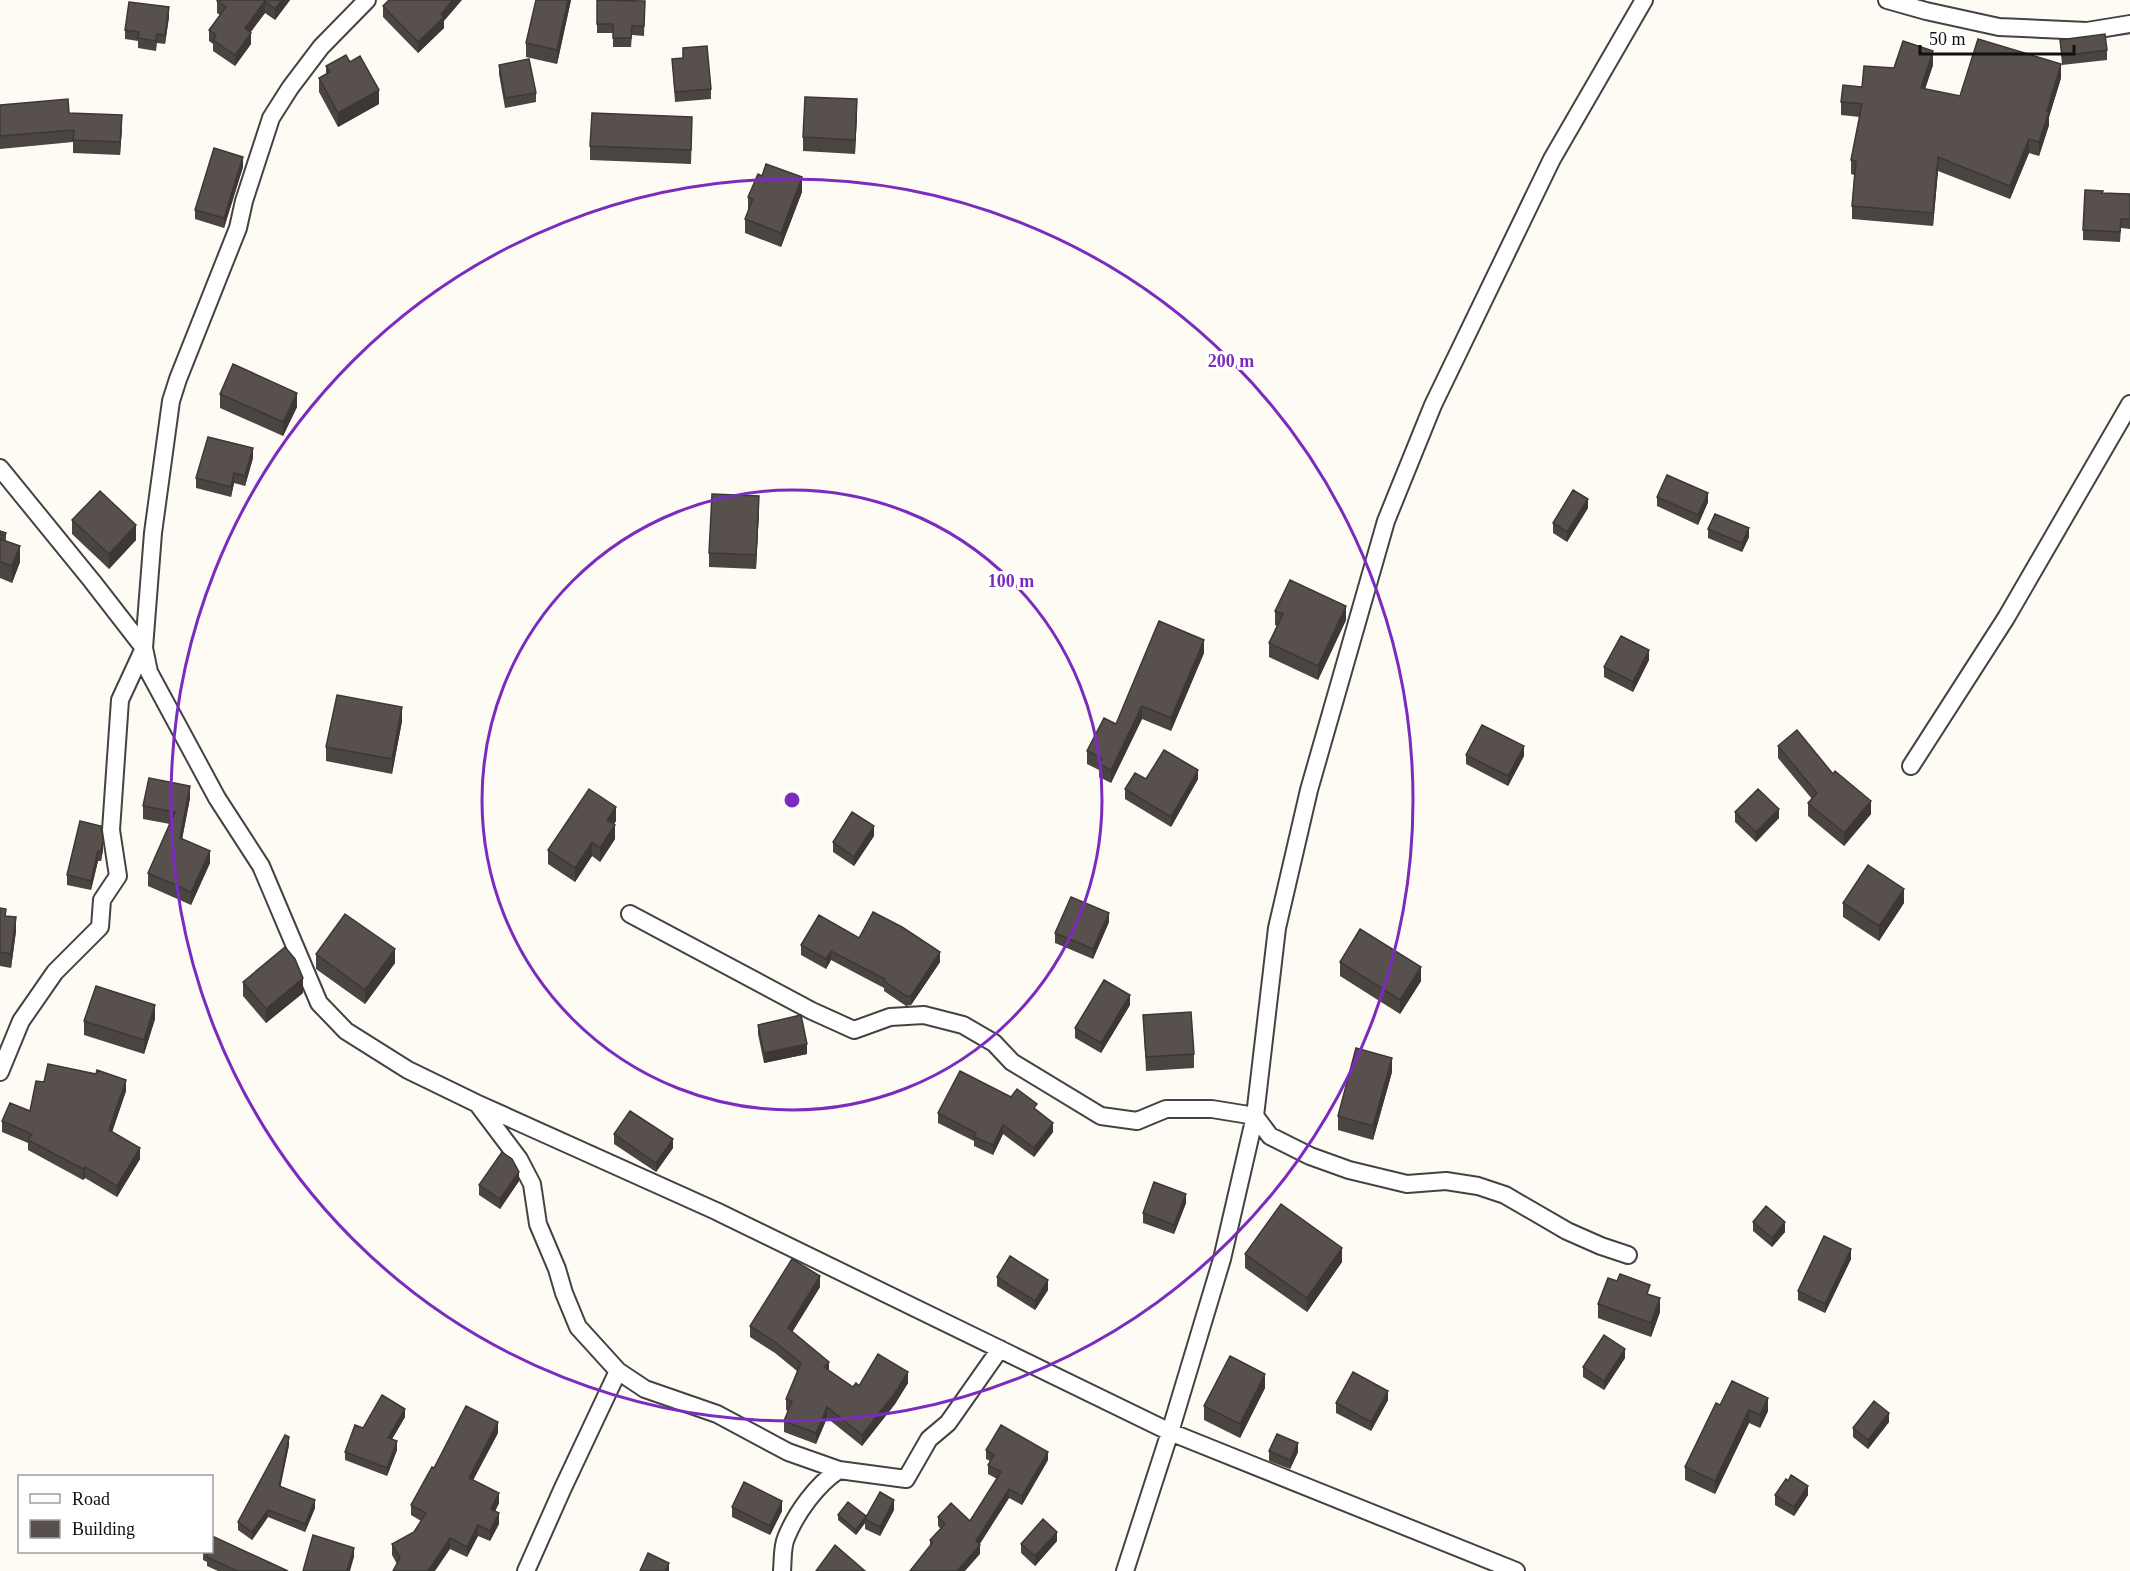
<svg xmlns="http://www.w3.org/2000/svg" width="2130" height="1571" viewBox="0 0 2130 1571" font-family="'Times New Roman',serif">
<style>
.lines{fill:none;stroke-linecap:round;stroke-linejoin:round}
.street-casing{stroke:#434343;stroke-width:20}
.street{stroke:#fff;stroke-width:16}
.wall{fill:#4b4542}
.shaded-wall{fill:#3d3836}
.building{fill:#57504d;stroke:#3d3836;stroke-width:1.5}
.ring{fill:none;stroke:#7b2cbf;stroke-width:3}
.centre{fill:#7b2cbf;stroke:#fff;stroke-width:3}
.ring-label{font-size:18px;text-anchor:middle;font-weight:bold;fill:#7b2cbf;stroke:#fff;stroke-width:6;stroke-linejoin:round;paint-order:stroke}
</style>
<rect width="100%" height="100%" fill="#fefbf4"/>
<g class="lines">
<g class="street-casing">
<path id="street" d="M367,0L321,47L290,88L271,118L244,201L238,228L178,379L171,401L153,533L144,648L149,672L217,798L261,866L319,1003L346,1031L408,1070L476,1103L716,1211L1170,1432L1516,1571
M1887,0L1926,11L1999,27L2087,31L2130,24
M0,468L92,581L144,648
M1911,766L2006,618L2130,404
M630,914L812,1011L854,1030L890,1017L924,1015L963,1025L994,1043L1012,1062L1101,1116L1137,1121L1166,1109H1212L1255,1116L1270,1136L1310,1156L1349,1170L1407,1184L1446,1181L1478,1186L1505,1195L1567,1231L1601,1246L1628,1255
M0,1072L21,1021L55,972L100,927L102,900L118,876L111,830L120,700L144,648
M479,1106L519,1159L532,1184L538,1224L557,1269L564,1293L578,1327L618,1371L645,1389L717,1414L788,1452L839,1470L906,1479L929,1439L948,1423L1000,1349
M526,1571L562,1490L618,1371
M782,1571C783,1561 782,1547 786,1538C796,1513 817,1484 839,1470
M1125,1571L1170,1432L1222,1259L1255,1116L1277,928L1309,790L1386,521L1433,405L1552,159L1644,0"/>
</g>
<use href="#street" class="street"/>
</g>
<path class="wall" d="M218,0H290L275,20L265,13L250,32L251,44L235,66L213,51V44L209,41V30L220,15L217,13V1Z
M536,0H571L557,64L526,57V43Z
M597,0L645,1L644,36L632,35L631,47H613V33H597Z
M383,6L444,21V28L418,53L383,17Z
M169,17L165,44L157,43L156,51L138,48V41L125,39V30Z
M2060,40L2107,50V60L2062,65Z
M683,48L711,89V99L675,102L672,59L683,58Z
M350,62L379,104L338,127L319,92V78L326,74V66Z
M499,65L536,93V102L505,108L499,74Z
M1933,65L1925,89L1960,96L2061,78L2049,117V125L2039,156L2029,153L2010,199L1938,171L1933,226L1852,219V206L1854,175L1851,174V160L1860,117L1841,115V102L1862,87L1894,68Z
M0,105L69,113L122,128L120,155L73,153V142L0,149Z
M857,113L855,154L803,151V137Z
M692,131L691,164L590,160V146Z
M243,167L224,228L195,219V210Z
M802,192L781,247L745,233V219L748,210V197Z
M2102,193L2130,194V229L2121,228L2120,242L2083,240V230Z
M220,394L297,407L283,436L220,408Z
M253,458L245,486L234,483L231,497L196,488V478Z
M1657,497L1708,502L1698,525L1657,506Z
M1588,508L1567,542L1553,533V523Z
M759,510L756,569L709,567V553Z
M72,520L136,540L109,569L72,534Z
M1708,529L1749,537L1742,552L1708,538Z
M0,531L6,533V541L20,562L12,583L0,578Z
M1275,611L1346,620L1318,680L1269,657V643L1277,626L1275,625Z
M1204,653L1171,731L1142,719L1111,783L1099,777V770L1087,764V751L1116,724Z
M1649,660L1633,692L1604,677V667Z
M402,721L392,774L326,761V747Z
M1778,746L1833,774L1871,814L1844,846L1808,816V803L1812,799L1778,758Z
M1466,755L1524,756L1508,786L1466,764Z
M1198,779L1171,827L1125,799V789Z
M190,798L182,839L210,863L191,905L148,886V873L170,824L143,819V806Z
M1735,812L1779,818L1756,842L1735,822Z
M80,821L103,850L101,861H98L91,890L67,885V875Z
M616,821L614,824L615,839L600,862L592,856L575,882L548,864V850Z
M874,836L854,866L833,852V842Z
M1843,903H1904L1879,941L1843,917Z
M0,908L16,931L11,968L0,966Z
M1109,922L1093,959L1055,943V933Z
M859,938L940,962L911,1005L906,1006L884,991V988L831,960L826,969L801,955V945Z
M316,954L395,963L365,1004L316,969Z
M1340,962L1421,981L1400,1014L1340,976Z
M243,982L303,993L266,1023L243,996Z
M1130,1005L1101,1053L1075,1038V1028Z
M1143,1015L1194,1054V1068L1146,1071Z
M155,1019L144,1054L84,1035V1021Z
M758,1025L807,1054L764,1063L758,1034Z
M1392,1072L1373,1140L1338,1130V1116Z
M44,1082L126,1091L112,1132L140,1159L117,1197L85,1178L83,1180L28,1150V1143L2,1132V1121L30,1111Z
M1011,1097L1037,1111L1053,1132L1034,1157L1003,1134L993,1155L974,1146V1141L938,1123V1113Z
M614,1134L673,1148L656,1172L614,1144Z
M519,1181L500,1209L479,1195V1185Z
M1186,1203L1174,1234L1143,1223V1213Z
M1753,1222L1785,1232L1772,1247L1753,1231Z
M1245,1254L1342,1262L1307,1312L1245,1268Z
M1851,1259L1825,1313L1798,1300V1291Z
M997,1277L1048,1290L1035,1310L997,1286Z
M820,1287L792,1332L829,1370L853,1387L908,1383L895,1404L862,1446L827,1418L816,1444L784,1432V1421L789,1411L786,1410V1399L797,1371L775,1353L750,1337V1326Z
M1650,1295L1660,1312L1651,1337L1598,1318V1304Z
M1625,1358L1604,1390L1583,1377V1367Z
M1265,1388L1240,1438L1204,1420V1406Z
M1388,1400L1371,1431L1336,1413V1403Z
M1720,1405L1768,1411L1760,1428L1749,1423L1715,1494L1685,1480V1467Z
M405,1417L392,1439L397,1450L387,1476L345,1460V1452L363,1428Z
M1889,1422L1868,1449L1853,1437V1428Z
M498,1433L473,1480L499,1503L495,1511L499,1524L490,1541L478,1536L467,1557L450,1549L397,1564L392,1555V1544L414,1532L421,1521L411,1515V1505L434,1468Z
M289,1445L280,1486L315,1508L305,1532L268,1517L252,1540L238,1530V1522Z
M986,1450L1048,1460L1022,1505L1009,1498L979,1545L980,1554L930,1546V1540L941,1529L938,1526V1517L970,1521L997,1479L988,1474V1465L990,1461L986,1459Z
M1269,1451L1298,1452L1290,1469L1269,1461Z
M1775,1495H1808L1794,1516L1775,1505Z
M732,1507L782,1511L770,1535L732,1517Z
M894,1510L880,1536L865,1529V1523L856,1535L838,1520V1515L866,1516Z
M1057,1541L1035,1566L1021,1553V1544Z
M203,1551L288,1571H218L207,1566V1562L203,1560Z"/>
<path class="shaded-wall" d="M282,0H290L275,20V9Z
M453,0H462L444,21V28L418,53V42Z
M568,0H571L557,64V50Z
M265,1V13L245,40V28Z
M169,7V17L165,44V35Z
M251,33V44L235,66V55Z
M1933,51V65L1921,101V88Z
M2061,64V78L2049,117V125L2039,156V142Z
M379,90V104L338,127V113Z
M857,99V113L855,154V140Z
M122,115V128L120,155V142Z
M2029,139V153L2010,199V186Z
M243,157V167L224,228V218Z
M1938,157V171L1933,226V213Z
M802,177V192L781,247V233Z
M297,393V407L283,436V422Z
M253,448V458L245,486V476Z
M234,473V483L231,497V487Z
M1708,493V502L1698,525V515Z
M759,496V510L756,569V555Z
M1588,499V508L1567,542V532Z
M136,525V540L109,569V554Z
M1749,528V537L1742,552V543Z
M20,546V562L12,583V566Z
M1346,606V620L1318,680V666Z
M1204,640V653L1171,731V718Z
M1649,650V660L1633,692V682Z
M1142,706V719L1111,783V770Z
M402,707V721L392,774V759Z
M1524,746V756L1508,786V776Z
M1198,770V779L1171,827V817Z
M190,786V798L180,850V838Z
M1871,801V814L1844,846V833Z
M616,807V821L607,834V820Z
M1779,809V818L1756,842V832Z
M615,825V839L600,862V848Z
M874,826V836L854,866V857Z
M103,841V850L101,861V852Z
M592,842V856L575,882V868Z
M98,851V861L91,890V881Z
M210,851V863L191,905V892Z
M1904,889V903L1879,941V926Z
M1109,913V922L1093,959V949Z
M16,917V931L11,968V954Z
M395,949V963L365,1004V990Z
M831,951V960L826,969V959Z
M940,952V962L911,1005V996Z
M1421,967V981L1400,1014V1000Z
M303,978V993L266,1023V1009Z
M1130,995V1005L1101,1053V1043Z
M155,1005V1019L144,1054V1040Z
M807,1044V1054L764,1063V1053Z
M1392,1058V1072L1373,1140V1126Z
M126,1080V1091L109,1141V1130Z
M1053,1123V1132L1034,1157V1148Z
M1003,1125V1134L993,1155V1145Z
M673,1139V1148L656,1172V1163Z
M140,1148V1159L117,1197V1186Z
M85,1167V1178L83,1180V1169Z
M519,1172V1181L500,1209V1199Z
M1186,1194V1203L1174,1234V1225Z
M1785,1222V1232L1772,1247V1238Z
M1342,1248V1262L1307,1312V1298Z
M1851,1249V1259L1825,1313V1304Z
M820,1276V1287L788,1339V1328Z
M1048,1280V1290L1035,1310V1301Z
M1660,1298V1312L1651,1337V1323Z
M1625,1349V1358L1604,1390V1381Z
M829,1362V1372L824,1367Z
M908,1372V1383L895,1404L862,1446V1435Z
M1265,1374V1388L1240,1438V1424Z
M1388,1391V1400L1371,1431V1422Z
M1768,1398V1411L1760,1428V1415Z
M827,1407V1418L816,1444V1433Z
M405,1409V1417L388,1446V1438Z
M1749,1410V1423L1715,1494V1481Z
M1889,1413V1422L1868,1449V1440Z
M498,1422V1433L469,1488V1478Z
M289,1437V1445L279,1494V1486Z
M397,1441V1450L387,1476V1468Z
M1298,1443V1452L1290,1469V1460Z
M1048,1452V1460L1022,1505V1496Z
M1808,1486V1495L1794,1516V1507Z
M1009,1489V1498L976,1550L980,1545V1554L965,1571H957Z
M499,1493V1503L491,1520V1509Z
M315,1500V1508L305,1532V1524Z
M894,1500V1510L880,1536V1527Z
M782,1501V1511L770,1535V1526Z
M268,1510V1517L252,1540V1532Z
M499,1513V1524L490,1541V1531Z
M866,1516L865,1523L856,1535V1530Z
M478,1525V1536L467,1557V1547Z
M1057,1532V1541L1035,1566V1556Z
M450,1538V1549L435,1571H428Z
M354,1548V1557L350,1571H347Z
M669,1563V1571H665Z"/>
<path class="building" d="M218,0H282L275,9L265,1L245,28L251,33L235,55L213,40L216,35L209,30L226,7L217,1Z
M389,0H453L441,14L444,17L418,42L383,6Z
M536,0H568L557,50L526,43Z
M597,0L645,1L644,26H632L631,38H613V24H597Z
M129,2L169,7L165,35L157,34L156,41L138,38L139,32L125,30Z
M2105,34L2107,50L2062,56L2060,40Z
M1978,39L2061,64L2047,111L2049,112L2039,142L2029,139L2010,186L1938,157L1933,213L1852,206L1856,161L1851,160L1862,104L1841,102L1843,85L1862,87L1864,66L1894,68L1903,41L1933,51L1921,88L1960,96Z
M707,46L711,89L675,92L672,59L683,58V48Z
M346,55L350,62L360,56L379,90L338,113L319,78L330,72L326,66Z
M529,59L536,93L505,98L499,65Z
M805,97L857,99L855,140L803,137Z
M68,99L69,113L122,115L120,142L73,140L74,130L0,136V105Z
M592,113L692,117L691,150L590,146Z
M214,148L243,157L224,218L195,210Z
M766,164L802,177L781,233L745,219L753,199L748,197L758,174L762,176Z
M2085,190L2103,191L2102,193L2130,194V219H2121L2120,232L2083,230Z
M233,364L297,393L283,422L220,394Z
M208,437L253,448L245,476L234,473L231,487L196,478Z
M1667,475L1708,493L1698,515L1657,497Z
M1573,490L1588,499L1567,532L1553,523Z
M100,491L136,525L109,554L72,520Z
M712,494L759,496L756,555L709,553Z
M1715,514L1749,528L1742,543L1708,529Z
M0,531L6,533L5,535H0Z
M0,539L20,546L12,566L0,562Z
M1290,580L1346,606L1318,666L1269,643L1283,614L1275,611Z
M1159,621L1204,640L1171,718L1142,706L1111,770L1099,764L1102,758L1087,751L1104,718L1116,724Z
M1621,636L1649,650L1633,682L1604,667Z
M337,695L402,707L392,759L326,747Z
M1482,725L1524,746L1508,776L1466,755Z
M1797,730L1833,774L1835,771L1871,801L1844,833L1808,803L1817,793L1778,746Z
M1164,750L1198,770L1171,817L1125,789L1135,773L1146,779Z
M149,778L190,786L180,838L210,851L191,892L148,873L175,812L143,806Z
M589,789L616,807L607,820L615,825L600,848L592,842L575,868L548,850Z
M1758,789L1779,809L1756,832L1735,812Z
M852,812L874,826L854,857L833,842Z
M80,821L101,826L103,841L101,852L98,851L91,881L67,875Z
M1868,865L1904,889L1879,926L1843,903Z
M1071,897L1109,913L1093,949L1055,933Z
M0,908L6,909L5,916L16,917L11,954L0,952Z
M873,912L902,927L940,952L911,996H906L884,981L885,979L831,951L826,959L801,945L819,915L859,938Z
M345,914L395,949L365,990L316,954Z
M1360,929L1421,967L1400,1000L1340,962Z
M285,947L295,959L303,978L266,1009L243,982Z
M1104,980L1130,995L1101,1043L1075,1028Z
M96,986L155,1005L144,1040L84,1021Z
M1191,1012L1194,1054L1146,1057L1143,1015Z
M801,1015L807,1044L764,1053L758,1025Z
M1356,1048L1392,1058L1373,1126L1338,1116Z
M48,1064L96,1074L97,1070L126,1080L109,1130L140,1148L117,1186L85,1167L83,1169L28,1140L32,1134L2,1121L10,1103L30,1111L36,1081L44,1082Z
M960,1071L1011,1097L1017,1089L1037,1104L1034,1108L1053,1123L1034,1148L1003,1125L993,1145L974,1137L976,1133L938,1113Z
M630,1111L673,1139L656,1163L614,1134Z
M502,1152L512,1159L519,1172L500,1199L479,1185Z
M1154,1182L1186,1194L1174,1225L1143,1213Z
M1281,1204L1342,1248L1307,1298L1245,1254Z
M1766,1206L1785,1222L1772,1238L1753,1222Z
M1824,1236L1851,1249L1825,1304L1798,1291Z
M1010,1256L1048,1280L1035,1301L997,1277Z
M792,1259L820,1276L788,1328L829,1362L824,1367L853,1387L856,1383L859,1386L878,1354L908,1372L895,1393L862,1435L827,1407L816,1433L784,1421L792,1401L786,1399L801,1363L775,1342L750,1326Z
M1620,1274L1650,1285L1647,1294L1660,1298L1651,1323L1598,1304L1608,1278L1617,1281Z
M1604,1335L1625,1349L1604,1381L1583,1367Z
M1230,1356L1265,1374L1240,1424L1204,1406Z
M1353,1372L1388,1391L1371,1422L1336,1403Z
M1732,1381L1768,1398L1760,1415L1749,1410L1715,1481L1685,1467L1716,1403L1720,1405Z
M382,1395L405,1409L388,1438L397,1441L387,1468L345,1452L355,1425L363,1428Z
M1874,1401L1889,1413L1868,1440L1853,1428Z
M466,1406L498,1422L469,1478L499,1493L491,1509L499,1513L490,1531L478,1525L467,1547L450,1538L428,1571H393L400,1558L392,1544L414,1532L426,1513L411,1505L432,1467L434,1468Z
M1001,1425L1048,1452L1022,1496L1009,1489L976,1541L980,1545L957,1571H910L933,1542L930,1540L945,1524L938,1517L951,1503L970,1521L1001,1472L988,1465L994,1455L986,1450Z
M1277,1434L1298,1443L1290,1460L1269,1451Z
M285,1435L289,1437L279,1486L315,1500L305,1524L268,1510L252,1532L238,1522Z
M1791,1475L1808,1486L1794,1507L1775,1495L1786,1479L1788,1481Z
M744,1482L782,1501L770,1526L732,1507Z
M880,1492L894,1500L880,1527L865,1519Z
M848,1502L866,1516L856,1530L838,1515Z
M1043,1519L1057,1532L1035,1556L1021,1544Z
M313,1535L354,1548L347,1571H303Z
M212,1536L288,1571H237L207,1557L208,1554L203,1551H212Z
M835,1545L865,1571H816Z
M648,1553L669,1563L665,1571H640Z"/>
<g class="ring">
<circle cx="792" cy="800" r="310"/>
<circle cx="792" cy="800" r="621"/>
</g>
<circle cx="792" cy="800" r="9" class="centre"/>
<g class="ring-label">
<text x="1231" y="367">200 m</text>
<text x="1011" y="587">100 m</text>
</g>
<rect x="18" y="1475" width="195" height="78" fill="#ffffff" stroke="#9f9f9f" stroke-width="1.5"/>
<rect x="30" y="1494" width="30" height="9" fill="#ffffff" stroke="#9f9f9f" stroke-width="1.5"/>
<text x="72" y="1505" font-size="18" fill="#101010">Road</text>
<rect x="30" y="1520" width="30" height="18" fill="#57504d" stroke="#9f9f9f" stroke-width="1.5"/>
<text x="72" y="1535" font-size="18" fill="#101010">Building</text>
<path d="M1920 45v9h154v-9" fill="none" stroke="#101010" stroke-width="3"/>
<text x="1929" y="45" font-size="18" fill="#101010" stroke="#ffffff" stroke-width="4.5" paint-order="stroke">50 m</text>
</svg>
